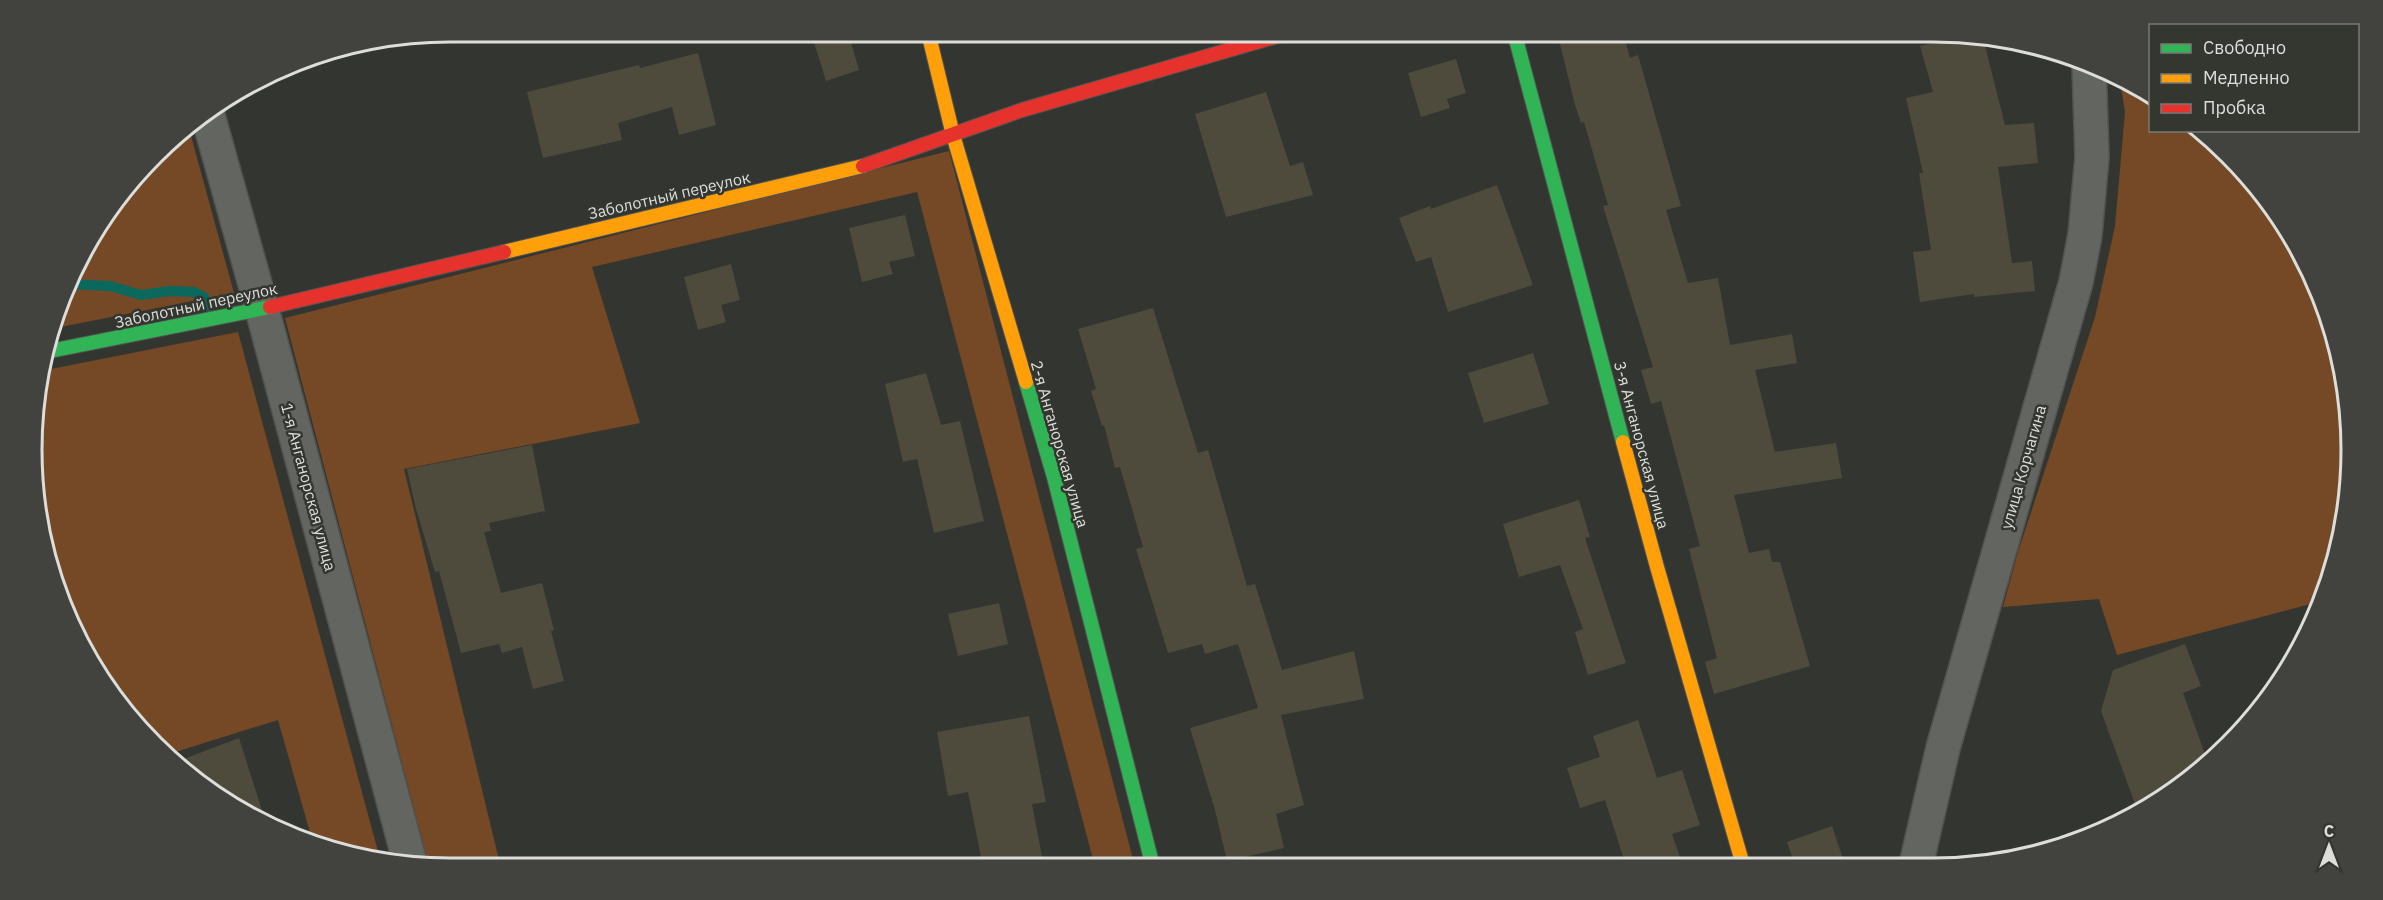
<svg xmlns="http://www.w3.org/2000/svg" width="2383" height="900" viewBox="0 0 2383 900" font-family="'IBM Plex Sans',sans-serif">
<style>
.green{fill:#754925}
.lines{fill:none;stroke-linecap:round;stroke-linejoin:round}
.stream{stroke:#0b685c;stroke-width:10}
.building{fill:#4e4b3d}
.street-casing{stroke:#525350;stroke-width:36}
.fast-casing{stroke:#525350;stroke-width:16}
.slow-casing{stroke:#525350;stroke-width:16}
.jam-casing{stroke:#525350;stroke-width:16}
.street{stroke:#636561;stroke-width:33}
.fast{stroke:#30b455;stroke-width:14}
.slow{stroke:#ff9f0a;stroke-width:14}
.jam{stroke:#e5322d;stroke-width:14}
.labels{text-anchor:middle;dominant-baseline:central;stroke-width:5;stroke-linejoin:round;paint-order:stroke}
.street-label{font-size:16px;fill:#dddeda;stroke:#343630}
.rim{fill:none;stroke:#dddeda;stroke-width:3}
</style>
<rect width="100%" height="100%" fill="#333531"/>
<path class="green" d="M2119,75L2150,95V130L2201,131L2248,174L2296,241L2329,316L2348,396L2351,478L2337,559L2318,602L2117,655L2099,599L2003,607L2018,552L2095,317L2115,226L2125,112Z
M188,125L234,293L50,329L54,315L87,241L174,135Z
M949,151L1135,867H1095L917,192L592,267L640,423L404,469L501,868H450L429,866L285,318Z
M238,332L380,859L341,854L313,843L278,720L169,754L102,682L63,610L40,532L35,395L41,371Z"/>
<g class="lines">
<path class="stream" d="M68,284L110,286L141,295L170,291L194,292L204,297L209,307"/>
</g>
<path class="building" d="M837,32H848L859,70L826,81L813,39Z
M1557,32H1623L1630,58L1638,55L1681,206L1666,210L1688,283L1718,278L1730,345L1792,334L1797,363L1755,370L1775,452L1836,443L1842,478L1734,495L1749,553L1769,549L1772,562H1780L1810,666L1714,694L1705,662L1717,658L1689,549L1700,546L1661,401L1651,404L1641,370L1653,367L1603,206L1608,205L1584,122L1581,123L1575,105Z
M1961,35L1983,38L2005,125L2034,123L2038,163L1998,167L2012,263L2032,261L2035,291L1974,297V294L1920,302L1913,252L1931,250L1919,173H1923L1906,98L1933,92L1920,46Z
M698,53L716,125L679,135L672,107L618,123L622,140L543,158L527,92L639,65L640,68Z
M1456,59L1466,93L1447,99L1450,108L1421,117L1408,73Z
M1266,92L1290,166L1303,162L1313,195L1226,217L1195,114Z
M1497,185L1533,285L1448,312L1431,257L1416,262L1399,218L1430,206L1431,209Z
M905,215L915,256L889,262L893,274L862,282L849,228Z
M731,264L740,300L721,305L726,322L698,330L684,277Z
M1153,308L1198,453L1208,450L1247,586L1255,584L1282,670L1354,651L1364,699L1281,715L1304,805L1276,814L1284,848L1227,861L1215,810L1190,728L1258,708L1238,644L1205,654L1202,644L1168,653L1136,549L1143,547L1120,467L1115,468L1104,425L1102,426L1091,391L1096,389L1078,329Z
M1533,353L1549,404L1484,423L1468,373Z
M926,373L941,425L960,421L984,521L934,533L917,459L903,462L885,384Z
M532,445L545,511L489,523L491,531L484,532L501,593L542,583L554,630L551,631L564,681L533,689L522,647L502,653L499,644L461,653L439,571L435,572L416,509L407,469Z
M1579,500L1590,537L1585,538L1626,663L1588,675L1575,632L1583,629L1560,565L1519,577L1503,524Z
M999,603L1008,644L958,656L948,614Z
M2185,644L2201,686L2183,693L2209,765L2138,812L2101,711L2113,670Z
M1029,716L1046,802L1032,804L1044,867H983L968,792L948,796L937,732Z
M1638,720L1657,778L1682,770L1700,825L1672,834L1683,866H1626L1605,800L1580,808L1567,768L1600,757L1593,736Z
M239,738L267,826L196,782L186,772L181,760Z
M1832,826L1845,865H1795L1787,842Z"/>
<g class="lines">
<g class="street-casing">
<path id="street" d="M207,112L262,309L410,863
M1916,865L1943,748L2076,282L2085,235L2092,157L2089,64"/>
</g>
<g class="fast-casing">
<path id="fast" d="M1514,32L1623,442
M45,352L270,307
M1026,382L1054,477L1153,867"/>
</g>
<g class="slow-casing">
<path id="slow" d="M928,32L953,135L1026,382
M504,252L863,166
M1623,442L1657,567L1743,865"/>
</g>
<g class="jam-casing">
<path id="jam" d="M863,166L1022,110L1291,32
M270,307L504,252"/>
</g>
<use href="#street" class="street"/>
<use href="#fast" class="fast"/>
<use href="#slow" class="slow"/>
<use href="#jam" class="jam"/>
</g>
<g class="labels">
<g class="street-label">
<text transform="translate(669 195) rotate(-13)">Заболотный переулок</text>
<text transform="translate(196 305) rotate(-12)">Заболотный переулок</text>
<text transform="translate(1060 444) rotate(74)">2-я Анганорская улица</text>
<text transform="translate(1642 445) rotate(75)">3-я Анганорская улица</text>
<text transform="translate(2023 467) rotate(-74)">улица Корчагина</text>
<text transform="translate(309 487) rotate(75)">1-я Анганорская улица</text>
</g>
</g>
<path d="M0 0H2383V900H0ZM450 42H1933A408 408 0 0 1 2341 450V450A408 408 0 0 1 1933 858H450A408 408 0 0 1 42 450V450A408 408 0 0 1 450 42Z" fill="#42433e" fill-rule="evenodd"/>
<path class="rim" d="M450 42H1933A408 408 0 0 1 2341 450V450A408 408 0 0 1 1933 858H450A408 408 0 0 1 42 450V450A408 408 0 0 1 450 42Z"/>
<rect x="2149" y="24" width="210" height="108" fill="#343630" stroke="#787974" stroke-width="1.5"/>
<rect x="2161" y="44" width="30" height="9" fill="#30b455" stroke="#787974" stroke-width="1.5"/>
<text x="2203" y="54" font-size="18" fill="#dddeda">Свободно</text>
<rect x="2161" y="74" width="30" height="9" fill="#ff9f0a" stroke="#787974" stroke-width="1.5"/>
<text x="2203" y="84" font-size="18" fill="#dddeda">Медленно</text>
<rect x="2161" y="104" width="30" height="9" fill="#e5322d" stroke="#787974" stroke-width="1.5"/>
<text x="2203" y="114" font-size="18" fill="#dddeda">Пробка</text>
<g transform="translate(2329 846)" stroke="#343630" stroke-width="4.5" paint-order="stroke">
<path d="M0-4.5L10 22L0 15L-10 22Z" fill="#dddeda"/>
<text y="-9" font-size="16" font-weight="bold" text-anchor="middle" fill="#dddeda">С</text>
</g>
</svg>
